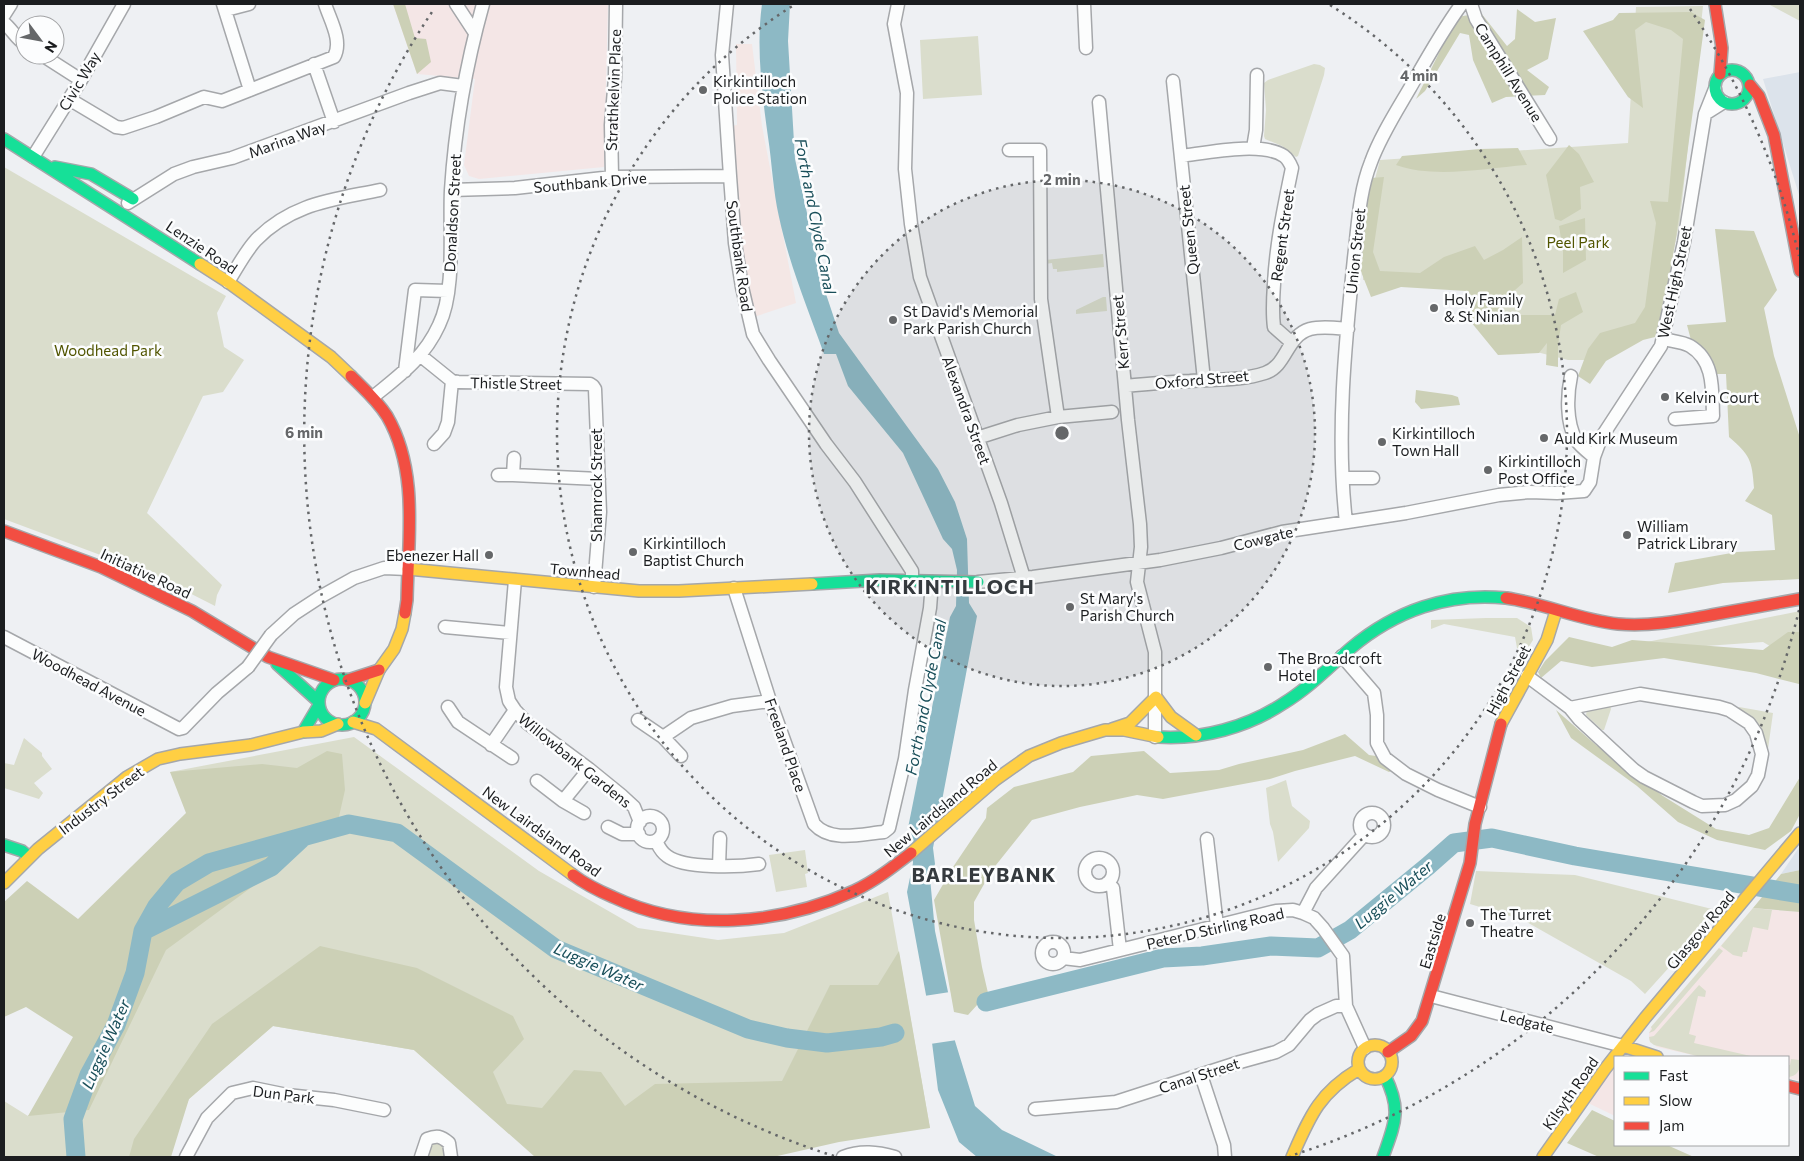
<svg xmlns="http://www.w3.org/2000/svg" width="1804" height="1161" viewBox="0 0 1804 1161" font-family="Commissioner,sans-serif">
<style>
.commercial{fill:#f4e6e6}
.built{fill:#dce3eb}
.education{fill:#f4e7e5}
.green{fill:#daddcc}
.forest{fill:#ccd0b6}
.water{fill:#8db9c5}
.pier{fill:#eef0f3}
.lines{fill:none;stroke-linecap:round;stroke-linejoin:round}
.river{stroke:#8db9c5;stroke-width:19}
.street-casing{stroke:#a5a7aa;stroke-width:15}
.fast-casing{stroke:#a5a7aa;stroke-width:14}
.slow-casing{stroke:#a5a7aa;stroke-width:14}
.jam-casing{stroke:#a5a7aa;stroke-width:14}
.street{stroke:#fcfdfd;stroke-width:12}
.fast{stroke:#16e098;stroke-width:11}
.slow{stroke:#ffcf43;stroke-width:11}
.jam{stroke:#f24e42;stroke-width:11}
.street-bridge-casing{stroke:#a5a7aa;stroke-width:15;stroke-linecap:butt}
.street-bridge{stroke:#fcfdfd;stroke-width:12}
.ring{fill:none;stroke:#656769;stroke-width:2.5;stroke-dasharray:2.5 5}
.poi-dot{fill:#656769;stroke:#fcfdfe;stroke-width:2}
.labels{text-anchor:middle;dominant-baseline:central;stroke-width:5;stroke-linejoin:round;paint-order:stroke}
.street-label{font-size:15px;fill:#1b1d1f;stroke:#fcfdfe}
.poi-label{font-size:15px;fill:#1b1d1f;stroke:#fcfdfe;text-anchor:start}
.park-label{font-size:15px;fill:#515500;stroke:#fcfdfe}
.water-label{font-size:16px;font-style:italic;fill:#184e59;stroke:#fcfdfe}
.district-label{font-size:20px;font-weight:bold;letter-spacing:1px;fill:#353a3e;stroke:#fcfdfe}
.centre{fill:#656769;stroke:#fcfdfe;stroke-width:2.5}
.ring-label{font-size:15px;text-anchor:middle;font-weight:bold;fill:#656769;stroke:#fcfdfe;stroke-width:5;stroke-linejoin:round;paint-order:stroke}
</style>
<rect width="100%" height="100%" fill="#eef0f3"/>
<path class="commercial" d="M393,4H608L604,167L479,179L469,176L464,165L475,79L417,74Z
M1753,908L1800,912V1081L1788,1078V1057H1701L1657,1047L1649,1040V1033L1651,1027Z
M1615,1066V1116L1586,1102Z"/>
<path class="built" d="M1800,72V198L1763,79Z
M1800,846V870L1781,874Z"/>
<path class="education" d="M736,44H752L762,126L796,303L754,317L742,258L731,126L737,125Z"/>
<path class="green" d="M1767,4H1800V21L1770,5Z
M1703,6L1680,220L1656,334L1589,360H1568L1529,350L1493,344L1492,284L1363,280L1368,205L1380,160L1628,143L1636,7Z
M978,36L982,95L923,99L920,40Z
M1314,64L1320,65L1325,68L1324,75L1298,156L1296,157L1282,146L1265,139L1264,136L1266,110L1264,83L1268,80Z
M4,167L226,296L217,313L224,347L244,360L223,392L203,396L147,513L222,585L217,595L215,606L154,575L4,519Z
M1103,254L1104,267L1057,272V269H1053L1052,263L1045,264V260Z
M1103,297H1106L1107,311L1076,314V310Z
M1800,611V664L1763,642L1691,647L1637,644Z
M1486,618H1517L1531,627L1533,640L1526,651L1517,648L1515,637L1444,624L1431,629V620Z
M1610,705L1611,709L1604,730H1602L1586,715L1587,710Z
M1739,707L1773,713L1768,749L1738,709Z
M354,737L539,871L638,928L718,940L784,933L888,892L930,1128L513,1137L414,1050L273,1026L189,1099L164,1157H4V1101L28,1116L246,839L170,772Z
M24,738L42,753V756L52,769L34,783L43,793L39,799L4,788V763L14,765Z
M1286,780L1292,806L1310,821L1309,828L1278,862L1273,832L1270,824L1266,788Z
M805,850L808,873L805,874L807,887L776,892L769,855Z
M1476,871L1575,875L1720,911L1645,994L1631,981L1523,920L1470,904Z
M1753,908L1772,910L1768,930L1753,927L1747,952H1743L1742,957L1733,955L1721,946Z
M1719,948L1723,951L1654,1031L1649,1033L1652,1029L1651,1027Z
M1699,985L1706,991L1705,997L1698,996L1689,1034L1696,1036L1694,1043L1755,1057H1701L1654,1045L1650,1042L1649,1037L1654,1036Z
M1800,1055C1800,1066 1801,1076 1788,1077V1065H1790L1791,1059L1799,1060Z
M432,1140L444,1142L449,1157H426Z"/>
<path class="forest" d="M393,4H405L415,38L426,39L431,62L417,74Z
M1517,9L1535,22L1556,18L1548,59L1527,70L1549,87L1545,95L1506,97L1492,103L1473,60L1469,35L1460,33L1425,91L1416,99L1457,17L1481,13L1507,46L1515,39Z
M1691,12L1705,20L1676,238L1659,336L1643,340L1606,361L1590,384L1578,376L1588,349L1600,333L1635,323L1645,307L1656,223L1650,201L1668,202L1683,39L1671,30L1646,22L1635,30L1643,108L1628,97L1583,31L1613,20L1619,13Z
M1569,145L1579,154L1594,182L1580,187L1581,209L1561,221L1555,219L1546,175Z
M1518,148L1527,165C1486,168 1435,179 1396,165L1402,156L1480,149Z
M1384,177L1373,252L1380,271L1420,273L1444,257L1475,246L1484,260L1503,250L1522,237L1523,283L1498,305L1501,317L1516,315H1555L1559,299L1576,292L1583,312L1561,325L1558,345V367L1546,365L1547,343L1539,353L1498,355L1471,322L1473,297L1466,291L1401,287L1371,297L1358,264L1371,178Z
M1585,218L1586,260L1563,273V251L1559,226Z
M1715,229L1754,231L1777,290L1764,308L1774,356L1800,438V579L1723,583L1668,593L1675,563L1737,552L1775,550L1772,515L1745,501L1754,488C1752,460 1750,455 1729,437L1726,374H1717L1712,359L1692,344L1687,325L1726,322Z
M1416,390L1452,395L1458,397L1460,405L1421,409L1415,402Z
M1788,632H1800V687L1799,684L1756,673L1664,658L1592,667L1561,661L1541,678L1538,672L1545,661L1569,637L1612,647L1632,640L1763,650Z
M1556,710L1596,745L1663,796L1716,829L1749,835L1769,828L1800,777V814L1791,831L1765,850L1717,840L1678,822L1637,786L1571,738Z
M1345,734L1369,755L1376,756L1395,769L1389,772L1355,756L1295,771L1270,779L1163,799L1137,795L1080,807L1032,820L992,870L974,902V920L982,967L988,993L968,1015L954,1012L934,900L953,867L986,818L987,808L1014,787L1073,772L1091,756L1144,751L1170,773L1219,770L1239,764L1303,750Z
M327,751L342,754L345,790L338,821L256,884L166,950L89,1110L28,1116L73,1037L26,1007L4,1017V902L27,881L78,919L186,813L170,772L262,764L297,768Z
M1800,870V912L1753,908L1781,874Z
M320,946L417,968L513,1016L524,1039L493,1072L507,1104L542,1108L574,1070L601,1072L625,1106L655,1084L782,1081L830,985H878L899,951L930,1128L839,1142L773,1157H535L414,1050L273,1026L189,1099L171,1157H129L134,1139L212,1024Z
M1592,1110L1615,1121V1145H1667L1694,1157H1599L1567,1143Z"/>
<path class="water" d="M762,4H790L788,41L795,159L823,285L839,333L938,469L955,502L967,539L969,603L977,616L933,848L935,864L930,878L935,931L948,992L955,1041L975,1106L1002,1130L1058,1157H977L959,1142L938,1090L926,995L907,892L913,863L911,836L908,828L950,617L956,606L957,570L952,549L943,539L903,453L848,386L836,354H824C808,309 789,264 779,217C773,191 772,163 768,137C762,94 756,47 762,4Z"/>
<path class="pier" d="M950,992L957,1040L930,1044L924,996Z"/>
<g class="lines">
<path class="river" d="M143,931L271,867L301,839
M986,1002L1163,958L1202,956L1271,946L1318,948L1350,930L1428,866L1454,843L1492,838L1575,856L1800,894
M76,1157L73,1119L89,1075L116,1025L135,973L143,931L157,906L177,882L209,863L349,824L397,833L556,949L748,1029L787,1038L827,1043L881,1037L895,1033"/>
<g class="street-casing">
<path id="street" d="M223,4L250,90
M456,4L475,33
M727,4L722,55L730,176L735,243L742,287L753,334L769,360L826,444L855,482L912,571V580
M898,4L894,24L907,93L905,169L911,224L920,277L1001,503L1024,578
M1084,4L1086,48
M1471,4L1476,19L1550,139
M226,10L249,4
M4,15L11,4
M4,23C12,29 16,39 25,44
M42,55L81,80
M314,64L334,122
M1173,81L1204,380
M69,99L116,127L123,128L156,117L204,97L222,101L334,57C343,41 330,20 325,4
M1099,102L1128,420L1140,524L1141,547L1137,582L1155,652V737
M1705,114L1724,102
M1253,148L1256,130L1257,75
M1009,150H1040L1041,299L1058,417
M1181,156C1206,153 1262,141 1284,156C1288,159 1290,163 1292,168C1284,207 1276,244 1274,284C1273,298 1272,312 1274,327L1291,342
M33,157L81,80L124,4
M612,177L611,125L615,78L616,4
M451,190L515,188L612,177L730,176
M128,203L174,174L193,167L232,158L409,93L440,83L463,86
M228,282C237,268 245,252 256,240C292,203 333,200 380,190
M1663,339C1671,341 1683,342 1690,346C1715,361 1712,390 1713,416L1675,419
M421,356L452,381L458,382L590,384L593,386L595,389L600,512L594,587
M405,371L415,290L448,291
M1571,376C1567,395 1566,422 1576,440C1580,446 1588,452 1594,457
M1125,386C1146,384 1168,382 1190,381C1214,379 1241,381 1265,373C1287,366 1286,336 1310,329C1322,326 1336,328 1348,329
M373,397C400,375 424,358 439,325C456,290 449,230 451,190C455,127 466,65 483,4
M977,438L1018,425L1058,417L1112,412
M434,444L444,433L448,422L452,381
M514,458L513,475L599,479
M498,475H513
M1343,478H1373
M1346,522C1336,435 1345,345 1354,258C1358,226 1359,192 1371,162C1380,137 1396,112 1410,88C1426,60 1442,31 1461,5
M515,580L506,687L509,701L515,710L527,723L589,769L621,795L634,807L640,822
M978,582L1033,577L1160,560L1221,548L1282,532L1406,513L1499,495L1530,492L1557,493L1584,491L1590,482L1594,457L1601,438L1661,346L1684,242L1705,114L1715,89
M734,588L770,701L814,824C831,843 861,834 884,832L889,828L905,759L915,690L930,608L932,582
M445,627L510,633
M271,635L294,614L320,597L354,578L384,568L408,569
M4,637L179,729L183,728L217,693L248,667
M1342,656L1374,693L1377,715V743L1385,758L1406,774L1438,790L1480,807
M1527,676L1570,708L1579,719L1634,770L1644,777L1693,802L1702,806L1725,805L1736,800L1752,786L1758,775L1762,754L1756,733L1749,723L1729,710L1719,707L1640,694L1570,708
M448,707L458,722L512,758
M638,720L663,737L681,756
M663,737L691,718L732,706L770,701
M491,745L515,710
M537,781L563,801L584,813
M563,801L589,769
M1360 825a12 12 0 1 1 24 0a12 12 0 1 1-24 0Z
M637 829a13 13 0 1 1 26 0a13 13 0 1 1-26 0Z
M608,827L622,834H639
M1207,839L1217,926
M656,841C659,847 661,852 667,856C684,869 738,867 759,864
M1085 872a14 14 0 1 1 28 0a14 14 0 1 1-28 0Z
M719,866L720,838
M1107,883L1113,888L1120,950
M1303,913L1316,888L1364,835
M1042 953a11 11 0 1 1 22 0a11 11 0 1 1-22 0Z
M1063,958L1080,960L1276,911L1293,910L1303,913L1314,918L1323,928L1343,956L1346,1006L1365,1048
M1431,996L1623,1046
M1201,1075L1224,1145L1225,1157
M1035,1109L1116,1102L1240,1062L1276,1052L1289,1045L1310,1020L1318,1014L1336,1006H1346
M186,1157L207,1118L232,1093L253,1088L287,1095L334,1100L384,1110
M421,1157L427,1139C437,1135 441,1136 449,1143L451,1157
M843,1157C861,1150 877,1152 895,1157"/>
</g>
<g class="fast-casing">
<path id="fast" d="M1715 87a17 17 0 1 1 34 0a17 17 0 1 1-34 0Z
M4,139L200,264
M55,167L91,174L133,199
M812,584L880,580L978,582
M277,664L319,702
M319 702a23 23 0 1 1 46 0a23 23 0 1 1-46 0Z
M303,732L319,705
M1158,737C1201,740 1248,727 1284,703C1309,688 1329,667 1351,648C1395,611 1448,592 1506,598
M4,845L22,851L29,857
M1383,1157C1395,1123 1402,1110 1385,1076"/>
</g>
<g class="slow-casing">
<path id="slow" d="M200,264L228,282L331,357L351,376
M408,569L639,591H679L812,584
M365,703L379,670L394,649L402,629L405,613
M353,722L376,729L573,875
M1501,724L1547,640L1556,611
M1112,729L1130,723L1156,697L1171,717L1196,735
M911,853L995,780L1029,756L1061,743L1105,730H1124L1158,737
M4,883L38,849L127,777L158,759L180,754L251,745L303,732L321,731L338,724
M1358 1062a17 17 0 1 1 34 0a17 17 0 1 1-34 0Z
M1623,1046L1657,1057
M1292,1157C1310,1116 1319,1093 1359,1069
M1543,1157L1605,1069L1645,1018L1800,833"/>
</g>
<g class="jam-casing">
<path id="jam" d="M1715,4L1722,48L1720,74
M1750,85L1759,96L1774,135L1800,271
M351,376C364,389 377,400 387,416C419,471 408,539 407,600L405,613
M4,531L101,567L192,611L268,657L334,680
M1506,598C1544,603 1579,620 1618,624C1652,627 1684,620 1717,614C1744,609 1772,604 1800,599
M348,680L379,670
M573,875C585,884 599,891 613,897C689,933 779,925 854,891C875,881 893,867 911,853
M1388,1052L1411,1036L1422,1021L1470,863L1475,824L1501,724
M1788,1086L1800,1089"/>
</g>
<use href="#street" class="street"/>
<use href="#fast" class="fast"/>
<use href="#slow" class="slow"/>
<use href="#jam" class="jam"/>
<g class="street-bridge-casing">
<path id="street-bridge" d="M248,667L271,635"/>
</g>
<use href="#street-bridge" class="street-bridge"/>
</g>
<circle cx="1062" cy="433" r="253" fill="#656769" fill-opacity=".12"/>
<g class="ring">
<circle cx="1062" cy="433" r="253"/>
<path d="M1330 5A505 505 0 1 1 794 5"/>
<path d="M1799 610A758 758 0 0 1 1290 1156M834 1156A758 758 0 0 1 434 9M1690 9A758 758 0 0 1 1799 256"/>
</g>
<g class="poi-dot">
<circle cx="703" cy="90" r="5"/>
<circle cx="1434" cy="308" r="5"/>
<circle cx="893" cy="320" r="5"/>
<circle cx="1665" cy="397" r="5"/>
<circle cx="1544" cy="438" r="5"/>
<circle cx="1382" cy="442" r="5"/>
<circle cx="1488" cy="470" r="5"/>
<circle cx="1627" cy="535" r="5"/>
<circle cx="633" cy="552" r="5"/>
<circle cx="489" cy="555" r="5"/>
<circle cx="1070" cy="607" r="5"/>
<circle cx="1268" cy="667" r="5"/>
<circle cx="1470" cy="923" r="5"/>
</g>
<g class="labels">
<g class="street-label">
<text transform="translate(1509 72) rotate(58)">Camphill Avenue</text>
<text transform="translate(79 81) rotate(-59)">Civic Way</text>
<text transform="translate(613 90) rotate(-88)">Strathkelvin Place</text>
<text transform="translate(287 139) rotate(-20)">Marina Way</text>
<text transform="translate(590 182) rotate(-5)">Southbank Drive</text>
<text transform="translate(452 213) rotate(-87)">Donaldson Street</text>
<text transform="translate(1188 230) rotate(-96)">Queen Street</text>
<text transform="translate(1282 235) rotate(-82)">Regent Street</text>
<text transform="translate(202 247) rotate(34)">Lenzie Road</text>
<text transform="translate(1355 251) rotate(-84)">Union Street</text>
<text transform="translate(740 256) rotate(82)">Southbank Road</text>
<text transform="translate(1674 282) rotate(-78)">West High Street</text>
<text transform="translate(1120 332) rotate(-95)">Kerr Street</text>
<text transform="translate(1202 379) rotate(-5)">Oxford Street</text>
<text transform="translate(516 383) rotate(1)">Thistle Street</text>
<text transform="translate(967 410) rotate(70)">Alexandra Street</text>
<text transform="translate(596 485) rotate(-90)">Shamrock Street</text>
<text transform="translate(1263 538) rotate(-14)">Cowgate</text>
<text transform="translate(585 571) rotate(5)">Townhead</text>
<text transform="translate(146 573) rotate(25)">Initiative Road</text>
<text transform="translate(1508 680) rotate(-62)">High Street</text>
<text transform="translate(89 682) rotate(28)">Woodhead Avenue</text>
<text transform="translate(786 745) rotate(71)">Freeland Place</text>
<text transform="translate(575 760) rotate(39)">Willowbank Gardens</text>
<text transform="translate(101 800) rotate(-37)">Industry Street</text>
<text transform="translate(940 808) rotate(-40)">New Lairdsland Road</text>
<text transform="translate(542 831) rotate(36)">New Lairdsland Road</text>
<text transform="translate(1215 928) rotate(-13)">Peter D Stirling Road</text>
<text transform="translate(1700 930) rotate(-50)">Glasgow Road</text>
<text transform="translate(1432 941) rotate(-73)">Eastside</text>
<text transform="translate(1527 1021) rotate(14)">Ledgate</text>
<text transform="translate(1199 1075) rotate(-18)">Canal Street</text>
<text transform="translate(1570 1093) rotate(-55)">Kilsyth Road</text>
<text transform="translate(284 1094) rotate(7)">Dun Park</text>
</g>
<g class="poi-label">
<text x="713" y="81">Kirkintilloch<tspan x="713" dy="17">Police Station</tspan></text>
<text x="1444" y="299">Holy Family<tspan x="1444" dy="17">&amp; St Ninian</tspan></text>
<text x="903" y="311">St David's Memorial<tspan x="903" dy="17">Park Parish Church</tspan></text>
<text x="1675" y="397">Kelvin Court</text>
<text x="1392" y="433">Kirkintilloch<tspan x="1392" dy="17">Town Hall</tspan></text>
<text x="1554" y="438">Auld Kirk Museum</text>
<text x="1498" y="461">Kirkintilloch<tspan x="1498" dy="17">Post Office</tspan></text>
<text x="1637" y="526">William<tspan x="1637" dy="17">Patrick Library</tspan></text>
<text x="643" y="543">Kirkintilloch<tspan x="643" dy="17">Baptist Church</tspan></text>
<text x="479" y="555" text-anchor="end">Ebenezer Hall</text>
<text x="1080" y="598">St Mary's<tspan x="1080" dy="17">Parish Church</tspan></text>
<text x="1278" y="658">The Broadcroft<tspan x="1278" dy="17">Hotel</tspan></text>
<text x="1480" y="914">The Turret<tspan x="1480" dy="17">Theatre</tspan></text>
</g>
<g class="park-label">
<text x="1578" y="242">Peel Park</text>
<text x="108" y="350">Woodhead Park</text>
</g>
<g class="water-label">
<text transform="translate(816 216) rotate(79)">Forth and Clyde Canal</text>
<text transform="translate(925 697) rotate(-79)">Forth and Clyde Canal</text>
<text transform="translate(1393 894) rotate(-40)">Luggie Water</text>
<text transform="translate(599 966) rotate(24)">Luggie Water</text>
<text transform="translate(105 1044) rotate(-66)">Luggie Water</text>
</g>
<g class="district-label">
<text x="950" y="586">KIRKINTILLOCH</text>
<text x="984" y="874">BARLEYBANK</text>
</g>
</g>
<circle cx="1062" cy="433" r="8" class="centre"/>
<g class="ring-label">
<text x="1419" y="81">4 min</text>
<text x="1062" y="185">2 min</text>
<text x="304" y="438">6 min</text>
</g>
<rect width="1804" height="1161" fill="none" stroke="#1b1d1f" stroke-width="10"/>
<rect x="1614" y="1056" width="175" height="90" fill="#fcfdfe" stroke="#a2a3a5"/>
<rect x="1624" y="1072" width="25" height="8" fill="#16e098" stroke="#a2a3a5"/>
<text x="1659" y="1081" font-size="15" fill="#1b1d1f">Fast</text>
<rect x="1624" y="1097" width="25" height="8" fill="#ffcf43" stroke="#a2a3a5"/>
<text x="1659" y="1106" font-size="15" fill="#1b1d1f">Slow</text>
<rect x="1624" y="1122" width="25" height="8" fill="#f24e42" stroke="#a2a3a5"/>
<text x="1659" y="1131" font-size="15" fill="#1b1d1f">Jam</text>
<g transform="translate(40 40) rotate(122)"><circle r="24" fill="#fcfdfe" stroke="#a2a3a5"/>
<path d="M0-4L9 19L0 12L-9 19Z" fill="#656769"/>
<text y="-8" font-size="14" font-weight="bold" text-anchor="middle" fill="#1b1d1f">N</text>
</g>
</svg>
